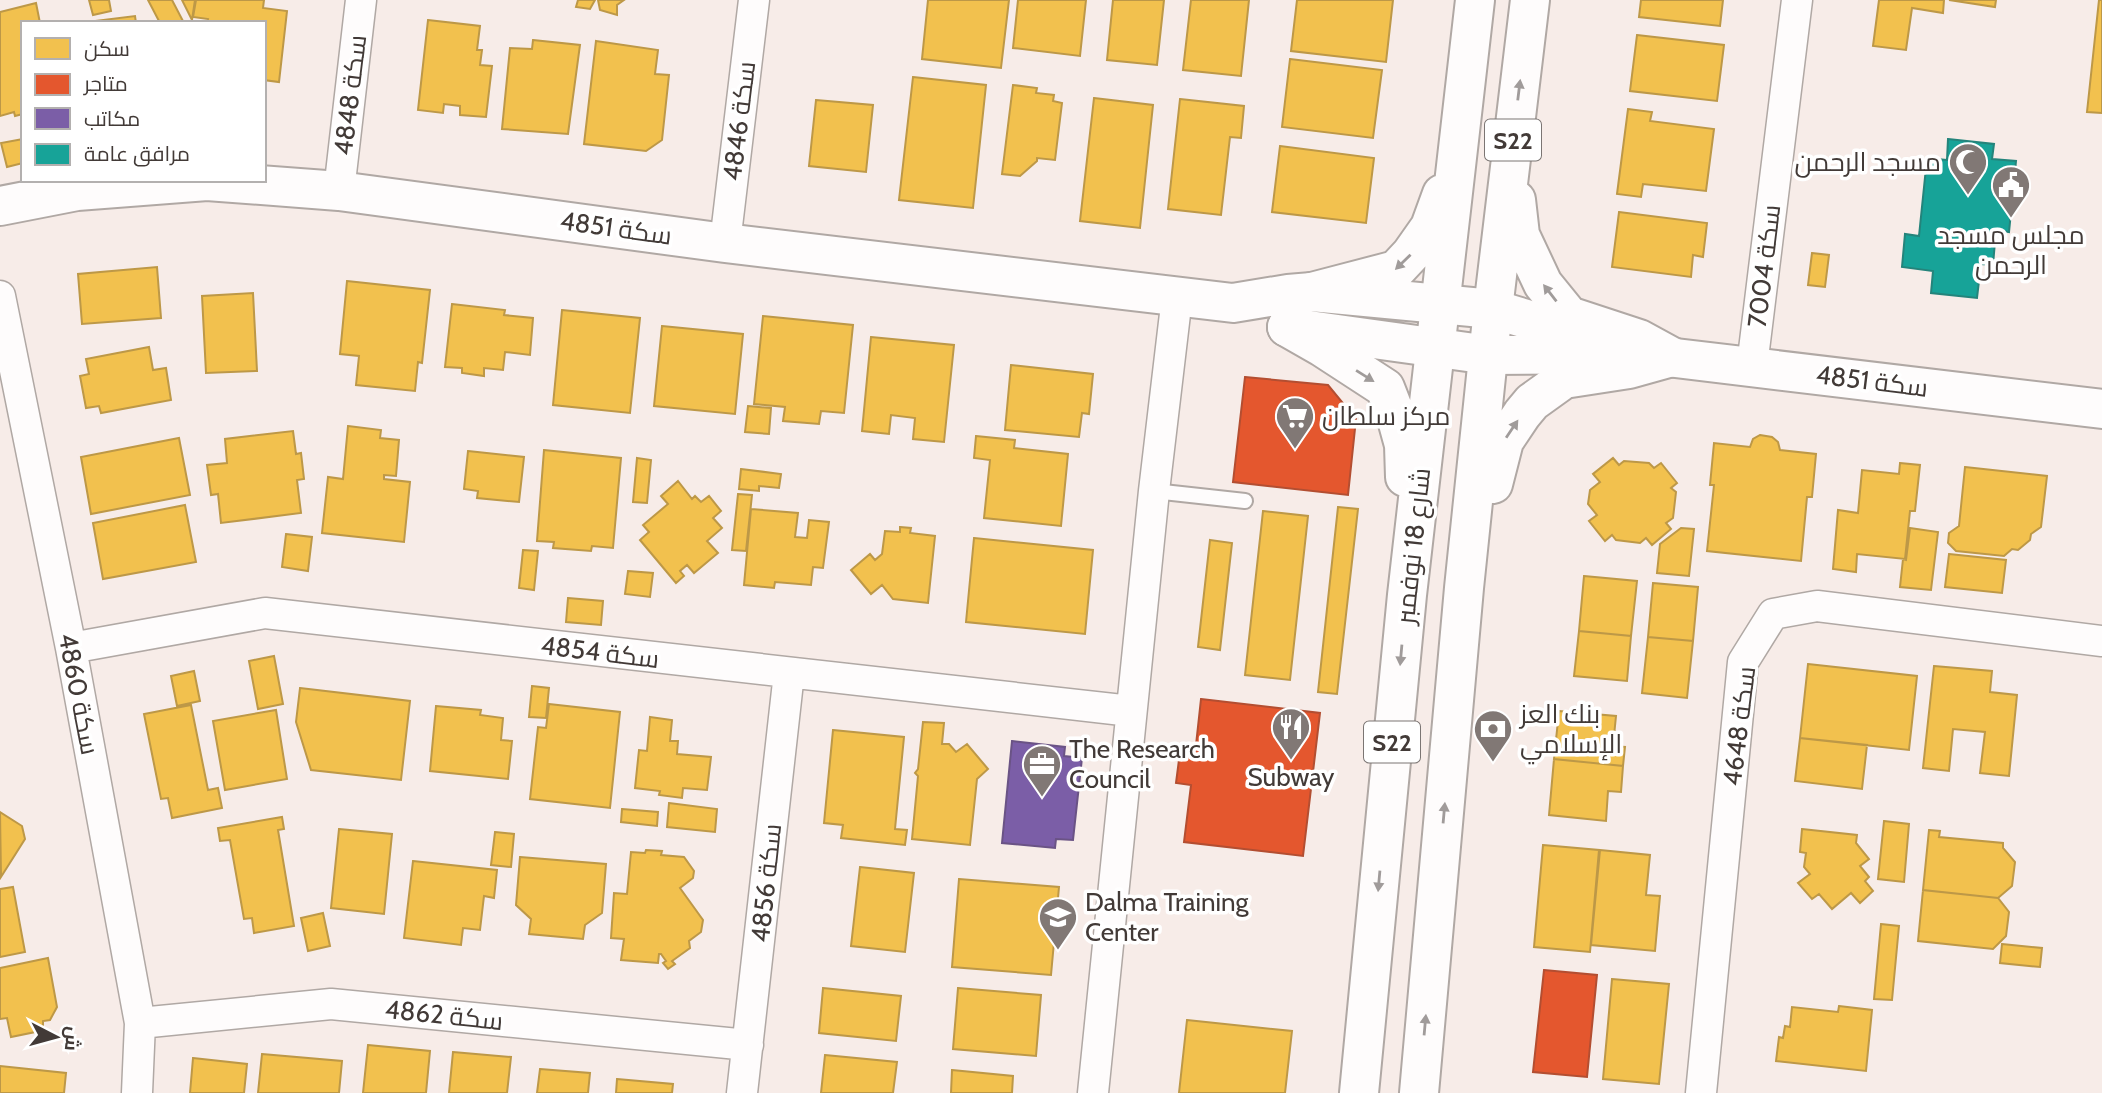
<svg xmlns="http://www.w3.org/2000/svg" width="2102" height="1093" viewBox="0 0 2102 1093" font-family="Cabin,Cairo,sans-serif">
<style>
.homes{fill:#f2c14e;stroke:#bd9847;stroke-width:2}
.shops{fill:#e4572e;stroke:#b34e31;stroke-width:2}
.offices{fill:#7b5ea7;stroke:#6a5385;stroke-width:2}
.public{fill:#17a398;stroke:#24847b;stroke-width:2}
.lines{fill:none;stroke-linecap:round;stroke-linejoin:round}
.lane-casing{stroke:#b0a8a4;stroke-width:18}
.street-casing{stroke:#b0a8a4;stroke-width:33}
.secondary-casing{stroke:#b0a8a4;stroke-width:42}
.primary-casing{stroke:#b0a8a4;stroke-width:42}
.lane{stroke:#fefcfc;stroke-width:14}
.street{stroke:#fefcfc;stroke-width:30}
.secondary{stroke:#fefcfc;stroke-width:38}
.primary{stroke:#fefcfc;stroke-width:38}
.oneway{fill:#a09b9a}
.labels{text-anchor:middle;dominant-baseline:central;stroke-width:7;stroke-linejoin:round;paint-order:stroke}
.shield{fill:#fff;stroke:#7b7573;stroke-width:2}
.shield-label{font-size:24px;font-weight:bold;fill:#423a37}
.street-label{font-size:26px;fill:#423a37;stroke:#fff}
.poi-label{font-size:26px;fill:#423a37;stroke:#fff;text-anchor:start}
</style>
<rect width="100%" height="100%" fill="#f7ece8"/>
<path class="homes" d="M89,0H109L111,11L93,15Z
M148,0H172L184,23H160Z
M182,0H195L192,20Z
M196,0H264L263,8L287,11L279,82L264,80V23H207L208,19L193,17Z
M578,0H595L590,9L576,7Z
M598,0H624L617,5V15L600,10Z
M928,0H1009L1001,68L922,59Z
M1018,0H1086L1080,56L1013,48Z
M1113,0H1164L1157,65L1107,60Z
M1191,0H1249L1241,76L1183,70Z
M1297,0H1393L1386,62L1291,51Z
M1641,0H1723L1720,26L1639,17Z
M1879,0H1944L1943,13L1912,8L1906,50L1873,46Z
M1949,0H1996L1995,7Z
M2099,0H2102V113L2087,112Z
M36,3L40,23H23V114L15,116L14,112L0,116V12Z
M135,16L136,23H79Z
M428,20L480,26L477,50H482L480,65L492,66L486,117L460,115V106L444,104L443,113L418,110Z
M1637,35L1724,45L1717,101L1630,91Z
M533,40L580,45L568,134L502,129L510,48L532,49Z
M596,41L658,50L655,74L669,75L662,140L646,151L584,144Z
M1290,59L1382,70L1373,138L1282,127Z
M913,77L986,85L973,208L899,200Z
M1013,85L1037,88L1036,93L1054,95L1053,101L1062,103L1055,160L1037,158V161L1020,176L1002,174Z
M1094,98L1153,105L1140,228L1080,221Z
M1180,99L1244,106L1241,138L1230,137L1221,215L1168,209Z
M816,100L873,105L866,172L809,166Z
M1628,109L1652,112L1650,121L1714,129L1706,191L1643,184L1641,197L1617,194Z
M23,139V163L7,167L1,143Z
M1280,146L1374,158L1366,223L1272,212Z
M1619,212L1707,223L1703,257L1693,255L1691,277L1612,267Z
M1812,253L1829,255L1825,287L1808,285Z
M157,267L161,318L82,324L78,274Z
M347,281L430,290L422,363L418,362L415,391L356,385L359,356L340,354Z
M253,293L257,371L206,373L202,296Z
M452,304L505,310L504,315L533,318L530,355L505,352L503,370L484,368V376L462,373V368L445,367Z
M562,310L640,318L630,413L553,405Z
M763,316L853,325L844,413L821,411L819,424L783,421L785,407L754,404Z
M662,326L743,334L735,414L654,406Z
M871,337L954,345L944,442L913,439L915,418L891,415L889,434L862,431Z
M149,347L153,370L166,368L171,400L101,413L99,406L86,408L80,376L89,374L86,359Z
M1011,365L1093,374L1089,414L1082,413L1079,437L1005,430Z
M748,406L771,408L769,434L745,432Z
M348,426L381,430L380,438L399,440L396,476L384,475V479L410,482L404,542L322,533L328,477L343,479Z
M293,431L296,454L301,453L304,479L297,480L301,513L221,523L218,494L211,495L207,465L227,463L225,439Z
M1760,435L1772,437L1778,442L1780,450L1816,454L1812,497H1807L1801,561L1707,551L1714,485H1710L1714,443L1750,447L1753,439Z
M976,436L1015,440L1014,448L1068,454L1061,526L984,518L990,460L974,458Z
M179,438L190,495L91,514L81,457Z
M544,450L621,458L613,548L592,546L591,551L553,548L554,542L537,541Z
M468,451L524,457L519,502L477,498L478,491L464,489Z
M637,458L651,460L647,503L633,502Z
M1613,458L1619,465L1624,461L1649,463L1654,468L1661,463L1677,483L1671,488L1676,492L1673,518L1666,523L1671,529L1652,545L1646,538L1640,543L1616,540L1612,535L1605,541L1589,521L1597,515L1588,504L1590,490L1600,482L1593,474Z
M1900,463L1920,465L1915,511H1910L1905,559L1857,554L1856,572L1833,569L1838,510L1858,513L1862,470L1899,474Z
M1965,467L2047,476L2041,527L2031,534L2030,540L2018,550L2012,549L2004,556L1956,551L1948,543L1949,533L1959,526Z
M741,469L781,474L779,488L759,486V491L739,489Z
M678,481L692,499L695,496L701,502L709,496L721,511L713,518L722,528L707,541L718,553L694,573L687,565L680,571L684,576L676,583L640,540L649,532L643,525L668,504L661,496Z
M738,494L752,495L746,551L732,550Z
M185,505L196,562L103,579L93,523Z
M1338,507L1358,509L1337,694L1318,692Z
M751,509L798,513L795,537L807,538L809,520L829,522L823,568L813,567L811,585L775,582L774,588L744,585Z
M1263,511L1308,516L1290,680L1245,675Z
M900,527L911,528L910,533L935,536L928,603L893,599L882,585L871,594L851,570L870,554L875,560L882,554L885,531L900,532Z
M1681,528L1694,529L1689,576L1657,573L1660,544Z
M1910,528L1938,532L1931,590L1900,587L1903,559L1906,560Z
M286,534L312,537L308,571L282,567Z
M974,538L1093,550L1085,634L966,622Z
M1210,540L1232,543L1220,650L1198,647Z
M523,550L538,551L534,590L519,588Z
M1949,554L2006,560L2002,593L1945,587Z
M628,571L653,573L650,597L625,594Z
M1584,576L1637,581L1631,636L1579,631Z
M1653,583L1698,587L1693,641L1648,637Z
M568,598L603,601L601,625L566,622Z
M1579,631L1631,636L1627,681L1574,676Z
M1648,637L1693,641L1687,698L1642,693Z
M274,656L283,704L258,709L249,661Z
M1808,664L1917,676L1909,750L1800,738Z
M1934,666L1992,671L1990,692L2017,695L2009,776L1980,773L1985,732L1953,729L1949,771L1923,768Z
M194,671L200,701L177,706L171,676Z
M532,686L549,688L546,718L529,717Z
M300,688L410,701L401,780L311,770L296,722Z
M549,704L620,712L610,808L530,799L538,727L546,728Z
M191,705L208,790L218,788L222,808L172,818L168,798L161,799L144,714Z
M436,706L481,710L480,715L503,718L501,740L512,741L508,779L430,771Z
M276,710L287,779L225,790L213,721Z
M1559,711L1616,716L1613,746L1625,747L1623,766L1554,759Z
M650,717L672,720L670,741H678L677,754L711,757L707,790L683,788L682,798L659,795L660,791L635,788L639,750L647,751Z
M923,722L944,723L942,744H949L956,752L967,744L988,769L977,779L970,845L912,839L918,776L915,773L918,769Z
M833,730L904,737L895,829L907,830L905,845L841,838L843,825L824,823Z
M1800,738L1867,745L1862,789L1795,781Z
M1554,759L1623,766L1621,792L1608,791L1606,821L1549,815Z
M669,803L717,809L715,832L667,827Z
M622,809L658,812L657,826L621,822Z
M0,812L22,826L25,839L1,877Z
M282,817L284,829L278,830L294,926L254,933L252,918L244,919L230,840L220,841L218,828Z
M1884,821L1909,824L1904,882L1878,879Z
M339,829L392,834L384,914L331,908Z
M1802,829L1857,835L1856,843L1869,859L1860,866L1869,877L1865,881L1873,891L1860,903L1851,893L1832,909L1819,894L1812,899L1798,883L1810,874L1804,867L1806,853L1800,852Z
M1929,830L1940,831L1939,837L2003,843V848L2015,862L2012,886L1998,898L1923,890Z
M495,832L514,834L511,867L491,865Z
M1543,845L1599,850L1590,952L1534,947Z
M646,850L662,851L661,855L684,857L694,871L693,878L680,888L703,920L701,932L689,941L690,948L672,961L675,964L668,969L663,963L666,961L661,954H659L658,963L621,960L624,939L611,938L614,893L627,894L631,852L645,853Z
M1600,850L1650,855L1646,895L1660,896L1655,951L1591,945Z
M520,857L606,864L602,913L585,925L583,939L529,934L531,919L516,905Z
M413,861L497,870L494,898L484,896L480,930L463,928L461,945L404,938Z
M860,867L914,873L905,952L851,946Z
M959,879L1059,887L1051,975L952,967Z
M13,887L25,952L0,957V889Z
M1923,890L1998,898L2009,912L2006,936L1993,949L1918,941Z
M323,913L330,946L308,951L301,918Z
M1881,924L1899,926L1892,1000L1874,999Z
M2002,944L2042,948L2040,967L2000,963Z
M48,958L57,1007L50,1020L43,1021V1025L40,1031L11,1037L7,1018L0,1019V968Z
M1612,979L1669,984L1659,1084L1603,1079Z
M823,988L901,996L896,1041L819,1033Z
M958,988L1041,995L1036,1056L953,1049Z
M1839,1006L1872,1010L1866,1071L1776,1061L1779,1037L1783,1038L1785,1026L1790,1027L1792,1007L1838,1012Z
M1187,1020L1292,1031L1285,1093H1179Z
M368,1045L430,1051L426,1093H363Z
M453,1052L511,1057L507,1093H449Z
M262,1054L342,1061L339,1093H258Z
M825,1055L897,1062L893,1093H821Z
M193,1058L247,1064L244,1093H190Z
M0,1066L66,1073L64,1093H0Z
M540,1069L590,1073L588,1093H537Z
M952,1070L1013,1076L1012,1093H951Z
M617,1079L673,1084L672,1093H616Z"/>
<path class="shops" d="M1245,377L1328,385L1356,419L1348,495L1233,482Z
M1201,699L1320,713L1303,856L1184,842L1191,785L1176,783L1180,752L1195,754Z
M1544,970L1597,975L1587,1077L1533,1072Z"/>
<path class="offices" d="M1012,741L1065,747L1064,756L1082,758L1073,840L1056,839L1055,848L1002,843Z"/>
<path class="public" d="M1948,139L1994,144L1992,159L2016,161L2009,232L1996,230L1993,265L1981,264L1977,298L1931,293L1933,271L1902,267L1905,234L1919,236L1927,158L1947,160Z"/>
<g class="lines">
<g class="lane-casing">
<path id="lane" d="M1154,491L1245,501"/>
</g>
<g class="street-casing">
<path id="street" d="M339,191L361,0
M725,243L754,0
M0,296L71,648L140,1023L137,1093
M1752,366L1797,0
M71,648L265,613L1131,711
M140,1023L331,1004L748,1045
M742,1093L789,673
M1093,1093L1154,491L1177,297
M1701,1093L1743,662L1773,614L1817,606L2102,641"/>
</g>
<g class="secondary-casing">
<path id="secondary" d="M0,206L77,191L207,181L339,191L725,243L1233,303L1288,294L1312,292L1493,309L1603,342
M1287,327L1489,355L1642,354L2102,409"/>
</g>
<g class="primary-casing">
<path id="primary" d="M1516,200L1520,235L1543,284L1569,316L1639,339L1672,357
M1312,292L1396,270L1411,254L1430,227L1442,194
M1287,327L1322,347L1385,388L1396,416L1404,445L1405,477
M1493,484L1504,441L1522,414L1532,402L1564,379L1629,369L1672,357
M1359,1093L1407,595L1475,0
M1419,1093L1464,588L1493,309L1530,0"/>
</g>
<use href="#lane" class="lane"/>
<use href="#street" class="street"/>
<use href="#secondary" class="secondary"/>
<use href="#primary" class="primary"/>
</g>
<defs><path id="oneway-solid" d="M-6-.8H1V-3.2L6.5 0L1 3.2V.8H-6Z" transform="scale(1.75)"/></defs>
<g class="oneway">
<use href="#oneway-solid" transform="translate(1519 90) rotate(-83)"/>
<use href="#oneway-solid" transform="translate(1403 262) rotate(136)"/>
<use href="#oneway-solid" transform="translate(1550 293) rotate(-128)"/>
<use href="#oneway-solid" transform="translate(1365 376) rotate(32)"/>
<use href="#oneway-solid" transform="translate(1512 429) rotate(-56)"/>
<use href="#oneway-solid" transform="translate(1401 655) rotate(95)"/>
<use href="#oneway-solid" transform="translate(1444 813) rotate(-85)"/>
<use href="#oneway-solid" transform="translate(1379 881) rotate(95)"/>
<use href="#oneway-solid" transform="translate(1425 1025) rotate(-85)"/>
</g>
<defs>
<g id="mosque-pin" transform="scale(2.0125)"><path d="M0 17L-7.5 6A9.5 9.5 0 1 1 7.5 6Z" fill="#817875" stroke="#fff"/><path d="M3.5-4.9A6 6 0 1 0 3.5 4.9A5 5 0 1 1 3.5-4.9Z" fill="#fff"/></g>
<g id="civic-pin" transform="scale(2.0125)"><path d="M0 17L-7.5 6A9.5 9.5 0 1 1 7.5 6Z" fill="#817875" stroke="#fff"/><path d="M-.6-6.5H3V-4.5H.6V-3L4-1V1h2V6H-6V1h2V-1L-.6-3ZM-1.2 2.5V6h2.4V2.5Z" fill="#fff"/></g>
<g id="supermarket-pin" transform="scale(2.0125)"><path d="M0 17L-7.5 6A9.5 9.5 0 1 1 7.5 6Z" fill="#817875" stroke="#fff"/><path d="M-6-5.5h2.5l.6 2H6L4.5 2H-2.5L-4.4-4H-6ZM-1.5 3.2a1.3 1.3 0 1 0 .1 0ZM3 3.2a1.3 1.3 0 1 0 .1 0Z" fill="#fff"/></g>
<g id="restaurant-pin" transform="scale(2.0125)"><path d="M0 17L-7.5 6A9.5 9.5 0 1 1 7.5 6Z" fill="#817875" stroke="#fff"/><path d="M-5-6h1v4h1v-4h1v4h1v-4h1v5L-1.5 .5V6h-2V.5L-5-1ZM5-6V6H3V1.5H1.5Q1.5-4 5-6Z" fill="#fff"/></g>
<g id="bank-pin" transform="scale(2.0125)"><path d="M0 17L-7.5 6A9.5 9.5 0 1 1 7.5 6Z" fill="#817875" stroke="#fff"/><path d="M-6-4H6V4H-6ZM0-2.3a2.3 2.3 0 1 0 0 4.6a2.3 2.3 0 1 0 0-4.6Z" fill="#fff"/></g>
<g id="office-pin" transform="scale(2.0125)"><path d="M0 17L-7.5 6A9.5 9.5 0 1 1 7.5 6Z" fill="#817875" stroke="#fff"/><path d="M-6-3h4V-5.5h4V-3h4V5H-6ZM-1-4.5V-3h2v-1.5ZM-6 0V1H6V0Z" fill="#fff"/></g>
<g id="school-pin" transform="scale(2.0125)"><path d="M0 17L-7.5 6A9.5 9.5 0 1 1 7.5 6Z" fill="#817875" stroke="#fff"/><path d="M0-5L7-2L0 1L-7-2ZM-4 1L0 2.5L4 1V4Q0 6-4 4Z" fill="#fff"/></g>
</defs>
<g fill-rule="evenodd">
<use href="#mosque-pin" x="1968" y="162"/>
<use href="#civic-pin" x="2011" y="185"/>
<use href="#supermarket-pin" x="1295" y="416"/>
<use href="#restaurant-pin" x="1291" y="727"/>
<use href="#bank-pin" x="1493" y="729"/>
<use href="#office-pin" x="1042" y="764"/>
<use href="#school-pin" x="1058" y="917"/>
</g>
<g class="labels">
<g class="shield">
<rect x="1485" y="119.5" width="56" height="41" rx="5"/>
<rect x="1364" y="721.5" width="56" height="41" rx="5"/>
</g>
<g class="shield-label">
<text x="1513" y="140">S22</text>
<text x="1392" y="742">S22</text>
</g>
<g class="street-label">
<text transform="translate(350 95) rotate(-83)">سكة 4848</text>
<text transform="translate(739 121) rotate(-83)">سكة 4846</text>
<text transform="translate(616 228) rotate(8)">سكة 4851</text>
<text transform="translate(1764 266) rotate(-83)">سكة 7004</text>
<text transform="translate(1872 381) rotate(7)">سكة 4851</text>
<text transform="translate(1413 546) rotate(-84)">شارع 18 نوفمبر</text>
<text transform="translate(600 652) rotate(7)">سكة 4854</text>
<text transform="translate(79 694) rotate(79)">سكة 4860</text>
<text transform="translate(1739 726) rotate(-83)">سكة 4648</text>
<text transform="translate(766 883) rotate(-84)">سكة 4856</text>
<text transform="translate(444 1015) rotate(6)">سكة 4862</text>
</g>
<g class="poi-label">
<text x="1941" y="162" text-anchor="end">مسجد الرحمن</text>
<text x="2011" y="235" text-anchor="middle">مجلس مسجد<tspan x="2011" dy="30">الرحمن</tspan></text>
<text x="1322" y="416">مركز سلطان</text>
<text x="1520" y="714">بنك العز<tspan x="1520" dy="30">الإسلامي</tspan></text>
<text x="1069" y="749">The Research<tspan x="1069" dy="30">Council</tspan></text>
<text x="1291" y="777" text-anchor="middle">Subway</text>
<text x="1085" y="902">Dalma Training<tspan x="1085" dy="30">Center</tspan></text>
</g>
</g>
<rect x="21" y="21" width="245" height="161" fill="#ffffff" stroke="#b3b0af" stroke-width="2"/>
<rect x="35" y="38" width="35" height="21" fill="#f2c14e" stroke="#b3b0af" stroke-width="2"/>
<text x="84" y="56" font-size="21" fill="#423a37">سكن</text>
<rect x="35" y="74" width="35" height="21" fill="#e4572e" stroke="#b3b0af" stroke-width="2"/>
<text x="84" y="91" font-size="21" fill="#423a37">متاجر</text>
<rect x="35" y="108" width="35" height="21" fill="#7b5ea7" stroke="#b3b0af" stroke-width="2"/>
<text x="84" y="126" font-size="21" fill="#423a37">مكاتب</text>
<rect x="35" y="144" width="35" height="21" fill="#17a398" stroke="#b3b0af" stroke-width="2"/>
<text x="84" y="161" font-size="21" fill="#423a37">مرافق عامة</text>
<g transform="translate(56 1037) rotate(96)" stroke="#ffffff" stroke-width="5" paint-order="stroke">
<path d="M0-5L12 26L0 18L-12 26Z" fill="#423a37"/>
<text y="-10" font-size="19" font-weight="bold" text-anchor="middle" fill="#423a37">ش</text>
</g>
</svg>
